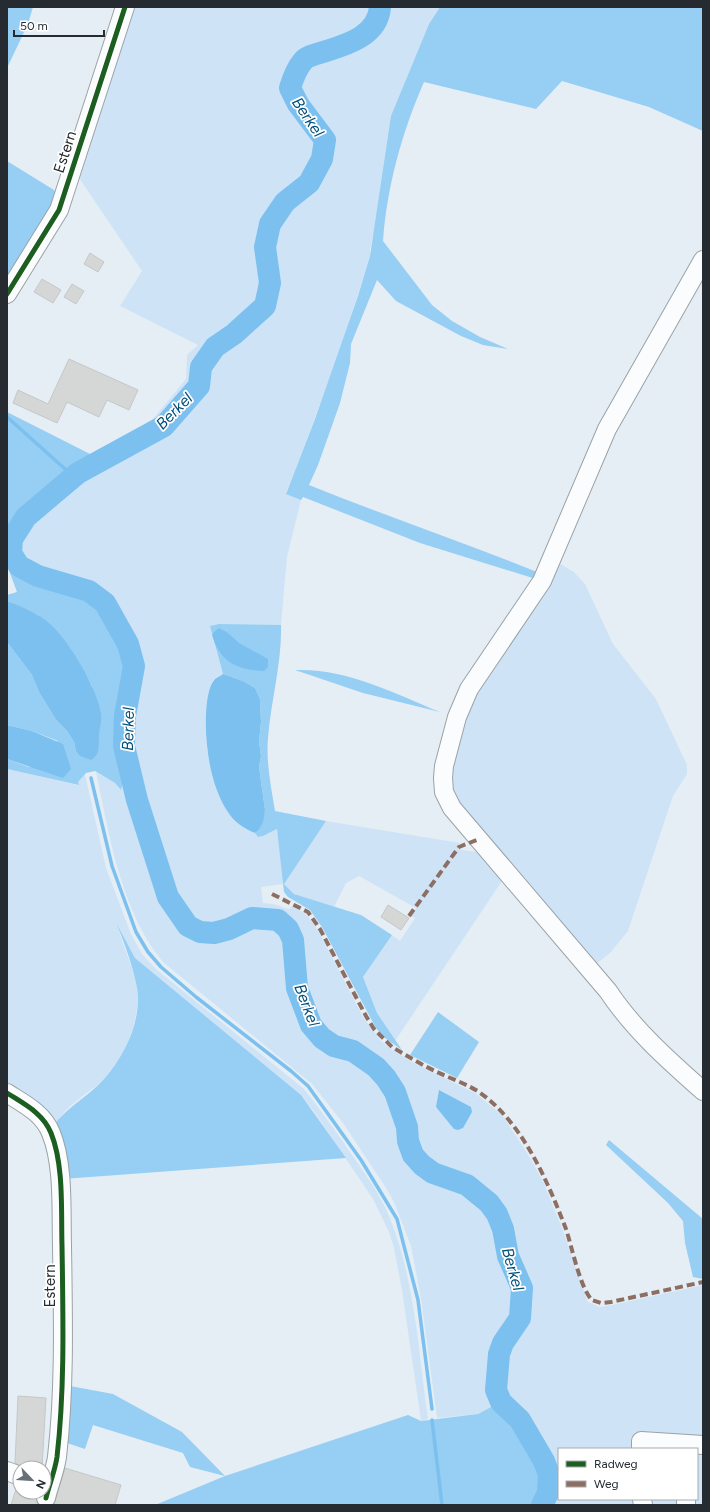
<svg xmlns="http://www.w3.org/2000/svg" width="710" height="1512" viewBox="0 0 710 1512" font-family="Figtree,sans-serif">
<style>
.green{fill:#cee4f6;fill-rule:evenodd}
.forest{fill:#96cef4}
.water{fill:#7bc0ef}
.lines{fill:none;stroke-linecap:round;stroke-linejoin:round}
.stream{stroke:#7bc0ef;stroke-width:3.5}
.river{stroke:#7bc0ef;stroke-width:22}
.building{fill:#d5d7d7;stroke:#c5c8c7}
.minor-casing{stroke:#9ba2a7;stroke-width:20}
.minor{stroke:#fbfcfe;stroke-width:18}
.quiet{stroke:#8d6e63;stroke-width:4;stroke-dasharray:8 4;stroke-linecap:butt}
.cycleway-casing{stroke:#fff;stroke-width:8}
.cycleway{stroke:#1b5e20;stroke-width:5}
.labels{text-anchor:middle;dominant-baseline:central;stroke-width:3.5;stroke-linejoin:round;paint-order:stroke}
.street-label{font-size:15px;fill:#252b30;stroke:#fff}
.water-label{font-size:16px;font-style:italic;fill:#04507a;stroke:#fff}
</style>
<rect width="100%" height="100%" fill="#e5eef5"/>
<path class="green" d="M129,7H372C374,33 337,41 319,46C314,48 309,47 304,50C296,54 291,68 288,76C285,83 281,89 284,96L311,128L319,147L318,154L307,175L289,193L263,230L259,241L264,281L260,302L246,316L207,347L194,370L193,383L160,420L153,426L130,438L152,420L186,379L187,355L198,345L120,306L142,271L75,172Z
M386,7H440L429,24L407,78L370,249V256C346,336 317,415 286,493L301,500L287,557L281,625L219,624L212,635L223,674L214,679L209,692L206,724L207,750L245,829L255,833L258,837L263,836L277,829L284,883L326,821L460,843L457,847L461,850L487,853L506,875L395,1041L377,1013L363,977L392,935L400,941L415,918L411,916L416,908L359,876L346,883L334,907L294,894L284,884L261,887L263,903L273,904L289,909L292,906L306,914L318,930L363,1017L381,1041L391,1049L414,1063L475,1093L502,1115L526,1151L543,1181L562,1228L588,1302L600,1307L612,1305L703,1285V1505H549C564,1477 544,1436 525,1414C519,1408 508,1405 505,1396C499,1380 504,1359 507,1344C521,1334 528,1320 529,1303C529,1285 507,1221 497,1205C493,1200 487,1194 482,1190C465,1177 440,1173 424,1160C413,1150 415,1134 411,1120C408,1107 403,1092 394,1081C386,1069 375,1058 363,1051C350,1043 325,1037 317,1024C314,1020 314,1013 312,1008C309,998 306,987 304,977C301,958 305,935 291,920C289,918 284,915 282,914C247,896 221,947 192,919C169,897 163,848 153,819C145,796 132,773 130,747C128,720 139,694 137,667C136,648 128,626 118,611C91,571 47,585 20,559C19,552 17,544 20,537C23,528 31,522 37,515C50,502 65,489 81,479C108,461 139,451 165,431C172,426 201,395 203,389C208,378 207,360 218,351C223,348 230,347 235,343C248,334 272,311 276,296C282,278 268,245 275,231C288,204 331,176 330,145C330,118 297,103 295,84L303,69L308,66L319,61L346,55L377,34L384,24ZM559,1449H697V1499H559Z
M555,561L574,572L585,584L613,644L656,699L687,765V774L673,796L628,931L610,953L591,968L448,794L459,719Z
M7,769L78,785V782L85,774L106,868L131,934L142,954L156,969L304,1089C321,1110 337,1133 352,1155C364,1172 377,1190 386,1209C415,1274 418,1349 428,1419L421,1421L402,1290L394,1248L389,1232L373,1199L315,1113L301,1095L135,958L119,927C121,945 133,964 136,983C143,1013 126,1060 102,1081C87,1094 62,1108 54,1128L7,1090Z
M96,772L115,783L121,790L125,781C136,816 158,930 200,936C230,941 243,922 270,924C275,929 282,934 285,939C289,945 289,958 290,966C293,988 297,1010 308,1029C322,1055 355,1050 373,1071C381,1081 392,1094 395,1107C400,1123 397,1145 406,1160C412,1169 421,1172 430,1176C459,1187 489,1197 498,1230C501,1241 501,1252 504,1263C507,1276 516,1285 515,1300C515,1316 503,1330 498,1345C493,1358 483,1395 493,1406L478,1414L437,1418L421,1299L411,1246L394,1202L386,1188L343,1123L312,1084L163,962C121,912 109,834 96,772Z"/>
<path class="forest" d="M7,7H33L28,24L7,68Z
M440,7H703V131L649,107L562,81L536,109L424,82C402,132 387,186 383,241L432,305L452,321L480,337L508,349L483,345L461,336L396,301L377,280L351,344L350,363L340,403L318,465L309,485C386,516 465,543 542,574L539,580L420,543L303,497L301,500L286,494L315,419L358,296L370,256L391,116L429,24Z
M7,161L54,190L59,199L7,288Z
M7,412L96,457C63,477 21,500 7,539Z
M7,556C9,562 11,563 16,568C42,592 75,583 98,604C106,611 110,620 115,629C120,638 125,647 127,657C130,678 122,708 119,730C117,750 128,771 121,790L115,783L95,771L86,773L78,782L79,785L7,769V759L29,767L58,741L32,731L7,725V642L32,675L39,692L56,720L67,731L74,742L76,751L99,749L92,686L70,648L38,615L7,601V595L17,592L7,565Z
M219,624L281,625C282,663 271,700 268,738C266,763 271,787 275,811L326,821L284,884L294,894L361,915L392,935L363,977L377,1013L402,1050L385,1038L376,1028L322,927L310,910L288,897L284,892L277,829L263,836L258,837L255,833L258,831L265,810L259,767L261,756L259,741L261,722L260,699L255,688L243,681L223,674L210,626Z
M295,670C346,668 394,693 440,712L363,693Z
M117,924L135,958L301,1095L346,1158L63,1179L54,1128L57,1121C71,1105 91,1094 105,1078C126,1054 144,1016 136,983C132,963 124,943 117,924Z
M438,1012L479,1042L457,1078L410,1055Z
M609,1140L703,1219V1279L693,1277L685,1243L683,1221L668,1203L606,1145Z
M70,1386L113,1394L182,1432L225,1476L408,1415L421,1421L478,1414L493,1406L514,1423L536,1463C549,1474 542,1493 534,1505H155L225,1476L190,1467L183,1453L93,1425L85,1449L67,1443Z"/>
<path class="water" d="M7,601C22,607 38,613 50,624C69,640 98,690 101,714C102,720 100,727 99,733C98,744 102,753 91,760L80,756L76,751L74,742L67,731L56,720L39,692L32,675L7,642Z
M219,628L228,633L239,643L268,659V667L264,671C237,670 220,662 212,635L215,631Z
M223,674L243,681L255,688L260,699L261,722L259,741L261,756L259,767L265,810L263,822L258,831L255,833C245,829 236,823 230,815C209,787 203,736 207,702C208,695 210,684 215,679C217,677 221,676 223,674Z
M7,725L32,731L63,744L71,769L63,778L7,759Z
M439,1090L471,1107L472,1112L463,1128L458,1130L454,1129L436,1107Z"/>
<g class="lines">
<path class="stream" d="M7,417L74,477
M91,778L112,866L136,932L148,952L161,967L196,997L291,1071L308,1086L361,1160L397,1219L418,1300L432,1409
M432,1420L442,1505"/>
<path class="river" d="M380,7C378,36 346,45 323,52C317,54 307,56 303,61C296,69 293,78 290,88L298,104L325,140L322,159L309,183L285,202L270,224L265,247L270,283L265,306L234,334L215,347L201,367L199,386L164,426L78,473L26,517L12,539L11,553L19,566L38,576L89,591L105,603L128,644L134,666L125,716L124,746L137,800L168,897L188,926L200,932L214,933L229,929L252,918L278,920L288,929L293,940L297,988L311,1025L322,1038L334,1046L353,1051L376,1067L386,1078L395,1092L407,1127L408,1141L413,1155L422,1165L433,1173L467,1185L489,1203L497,1214L503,1229L508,1256L522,1288L520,1318L503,1343L499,1354L496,1390L501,1402L520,1420L544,1461L549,1474L548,1493L542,1505"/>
</g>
<path class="building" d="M90,253L104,262L98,272L84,264Z
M42,279L61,290L53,303L34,292Z
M72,284L84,291L76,304L64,297Z
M69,359L138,390L129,410L107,400L99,417L67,402L57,423L13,403L18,390L48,404Z
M388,905L409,918L401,930L381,917Z
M18,1396L46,1398L42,1468H26L15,1463Z
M65,1468L121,1485L115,1505H54Z
M16,1489L20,1490V1492L36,1495L38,1505H11Z"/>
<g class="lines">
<g class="minor-casing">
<path id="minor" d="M703,260L607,429L542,581L469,689L457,717L444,766L443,778L444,792L452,808L608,991C634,1030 668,1060 703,1091
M7,294L59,210L125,7
M7,1093C24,1104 43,1113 51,1133C64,1165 61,1210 62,1245C63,1315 65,1387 57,1457C55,1471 49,1485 46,1498
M641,1449V1441L703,1445
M7,1471L20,1476
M642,1499L643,1505
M686,1505V1499"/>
</g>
<use href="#minor" class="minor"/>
<path class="quiet" d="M272,894L308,912L320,929L366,1016L374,1029L392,1047C406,1055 420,1064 435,1071C449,1078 465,1083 479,1092C523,1123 547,1180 566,1229C572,1247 580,1288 592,1300L601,1303L611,1302L703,1282
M409,916L459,847L479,839"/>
<g class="cycleway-casing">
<path id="cycleway" d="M7,294L59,210L125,7
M7,1093C24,1104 43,1113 51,1133C64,1165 61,1210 62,1245C63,1315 65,1387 57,1457C55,1471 49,1485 46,1498"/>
</g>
<use href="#cycleway" class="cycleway"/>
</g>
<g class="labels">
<g class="street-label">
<text transform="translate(65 152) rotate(-72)">Estern</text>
<text transform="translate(50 1286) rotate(-90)">Estern</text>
</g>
<g class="water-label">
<text transform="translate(308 117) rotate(56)">Berkel</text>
<text transform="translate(174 411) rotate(-45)">Berkel</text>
<text transform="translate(128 729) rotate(-89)">Berkel</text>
<text transform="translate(307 1005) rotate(69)">Berkel</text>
<text transform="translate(513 1269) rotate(74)">Berkel</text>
</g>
</g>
<rect width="710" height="1512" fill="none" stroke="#252b30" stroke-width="16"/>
<rect x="558" y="1448" width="140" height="52" fill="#ffffff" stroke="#a8aaac"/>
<rect x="566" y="1461" width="20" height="6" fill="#1b5e20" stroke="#a8aaac"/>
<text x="594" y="1468" font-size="12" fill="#252b30">Radweg</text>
<rect x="566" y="1481" width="20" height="6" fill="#8d6e63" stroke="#a8aaac"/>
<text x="594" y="1488" font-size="12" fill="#252b30">Weg</text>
<g transform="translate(32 1480) rotate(115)"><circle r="19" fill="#ffffff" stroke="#a8aaac"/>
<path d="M0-3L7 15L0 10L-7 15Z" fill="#686f75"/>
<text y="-6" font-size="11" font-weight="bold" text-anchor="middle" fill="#252b30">N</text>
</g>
<path d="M14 30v6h90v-6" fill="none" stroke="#252b30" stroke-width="2"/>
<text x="20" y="30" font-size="12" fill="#252b30" stroke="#ffffff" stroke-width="3" paint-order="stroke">50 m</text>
</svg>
